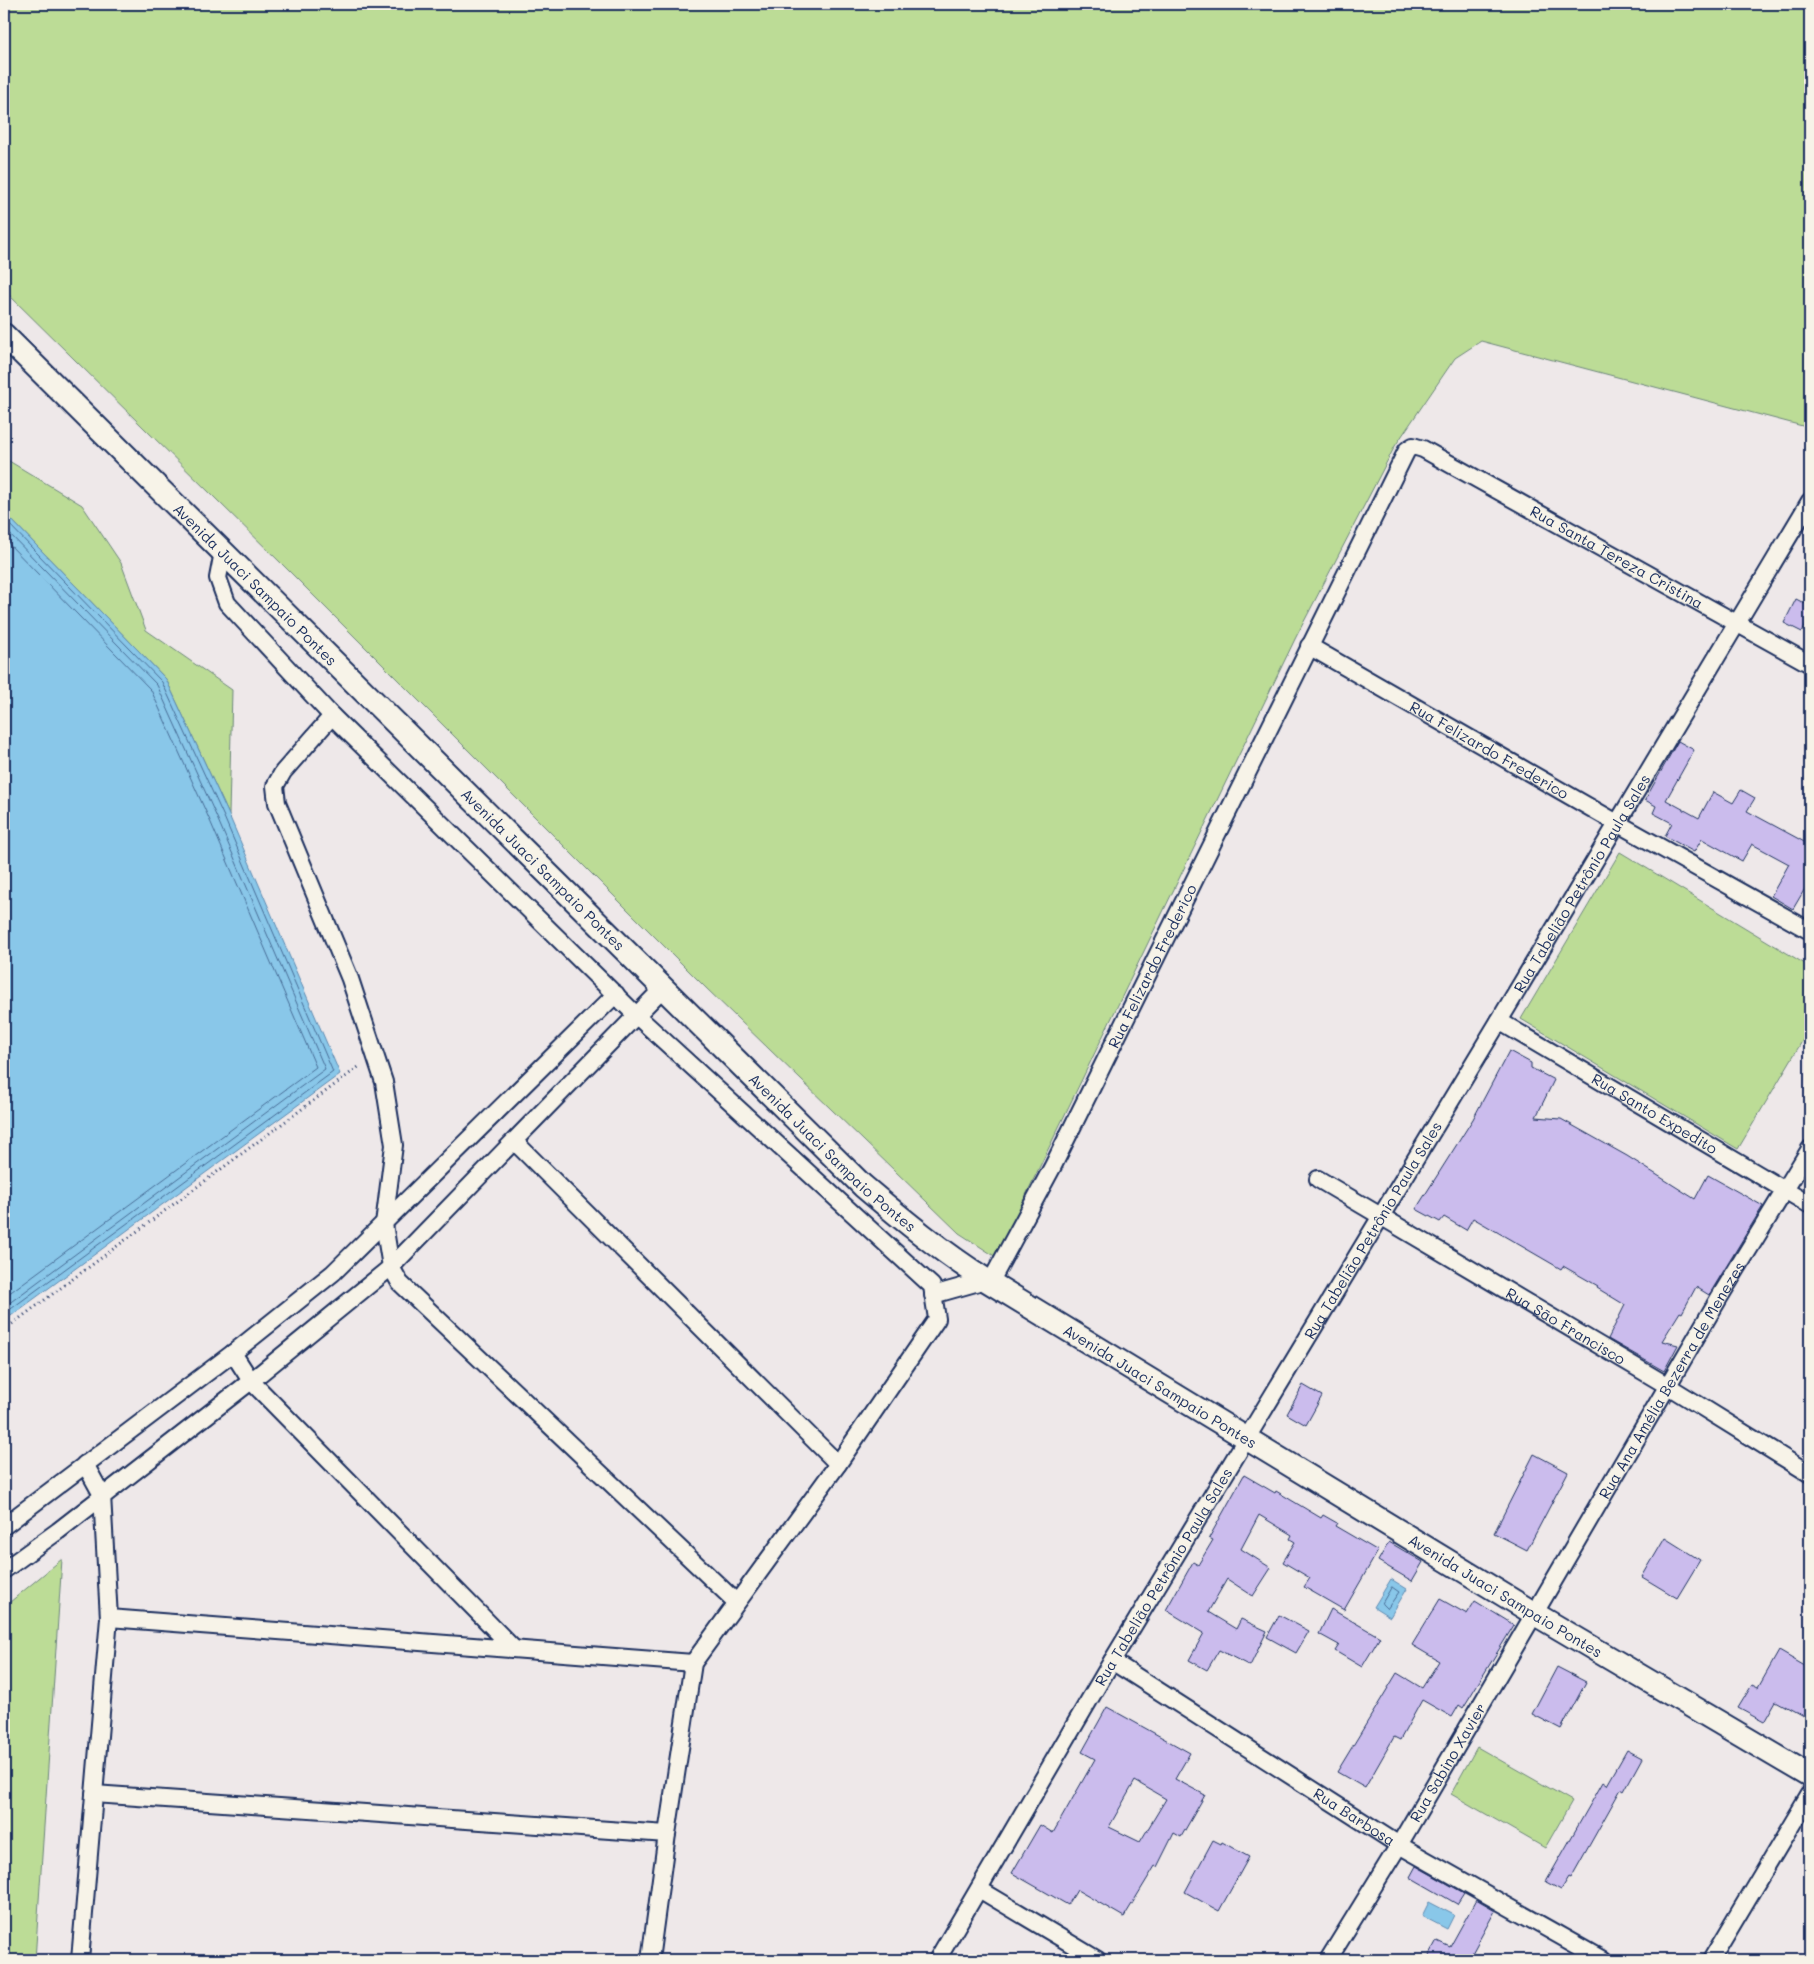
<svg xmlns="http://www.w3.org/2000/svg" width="1814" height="1964" viewBox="0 0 1814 1964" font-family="Mali,sans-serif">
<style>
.green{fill:#bcdc96;stroke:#6c867a}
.water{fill:#89c7e9;stroke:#5d8ab1}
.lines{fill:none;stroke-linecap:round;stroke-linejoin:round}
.shore{stroke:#476c96;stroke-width:1}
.building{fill:#cbbced;stroke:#1b2f5e;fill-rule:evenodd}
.street-casing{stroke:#1b2f5e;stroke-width:20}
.secondary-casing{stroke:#1b2f5e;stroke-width:26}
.path{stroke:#1b2f5e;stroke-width:3;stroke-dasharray:1 4;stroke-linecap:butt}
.street{stroke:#f7f3e8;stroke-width:16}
.secondary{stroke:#f7f3e8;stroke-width:22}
.labels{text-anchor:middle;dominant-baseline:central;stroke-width:4;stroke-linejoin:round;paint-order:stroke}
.street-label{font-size:15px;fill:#1b2f5e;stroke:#f7f3e8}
</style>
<rect width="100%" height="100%" fill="#eee8e9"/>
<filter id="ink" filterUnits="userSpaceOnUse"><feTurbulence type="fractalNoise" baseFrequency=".02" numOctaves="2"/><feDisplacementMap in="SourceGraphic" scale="10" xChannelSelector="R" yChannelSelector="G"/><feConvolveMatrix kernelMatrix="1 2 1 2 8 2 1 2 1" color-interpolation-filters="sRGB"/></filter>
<g filter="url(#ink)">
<path class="green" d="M4,4H1810V428L1481,341L1455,358L1395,446L1296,637L996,1257L959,1233L705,987L283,565L4,290Z
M4,458L82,505L121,563L146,630L232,690L229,815L166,679L4,512Z
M1620,852L1810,967V1028L1738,1149L1521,1019Z
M62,1559L35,1960H4V1607Z
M1477,1747L1572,1801L1545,1848L1451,1794Z"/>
<path class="water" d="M4,512L166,679L229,815L340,1074L4,1321Z
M1391,1579L1407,1589L1390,1617L1374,1607Z
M1429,1902L1454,1915L1447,1929L1422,1916Z"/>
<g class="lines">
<path class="shore" d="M4,519L162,682L224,817L333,1072L4,1314
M4,528L157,685L218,820L325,1069L4,1307
M4,539L151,690L211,823L316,1067L4,1297
M1392,1587L1399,1592L1387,1609L1382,1604Z"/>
</g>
<path class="building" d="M1796,599L1810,606V616L1802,632L1784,623Z
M1678,741L1694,750L1666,800L1699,818L1713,792L1733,803L1741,790L1755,798L1747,811L1810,845V880L1793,909L1771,896L1789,864L1752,844L1742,861L1702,839L1694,852L1665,836L1672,823L1653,813L1656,806L1645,800Z
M1509,1051L1531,1063V1068L1554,1080L1536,1117L1561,1119L1627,1156L1695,1199L1708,1175L1763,1206L1709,1295L1696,1287L1682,1313L1680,1312L1662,1341L1678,1345L1664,1371L1608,1339L1625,1305L1597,1288L1598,1286L1563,1266L1561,1269L1473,1218L1466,1230L1444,1217L1440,1222L1416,1209L1473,1119Z
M1303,1385L1322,1396L1306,1425L1287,1414Z
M1534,1454L1568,1472L1527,1550L1494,1533Z
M1244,1475L1275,1493L1276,1491L1321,1518L1323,1515L1337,1523L1335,1526L1378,1551L1344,1610L1304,1587L1310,1578L1283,1562L1295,1542L1290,1539L1292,1535L1259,1515L1241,1549L1271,1568L1253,1596L1227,1579L1208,1612L1236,1629L1241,1619L1267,1631L1250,1666L1219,1650L1207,1670L1189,1660L1204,1633L1166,1610L1193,1562L1198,1565L1213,1540L1209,1538Z
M1665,1538L1700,1560L1677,1598L1642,1577Z
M1389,1542L1423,1562L1412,1581L1378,1561Z
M1440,1599L1467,1614L1475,1601L1514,1625L1463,1708L1459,1705L1452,1717L1422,1700L1400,1740L1394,1737L1365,1788L1337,1772L1397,1673L1422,1688L1439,1661L1412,1645Z
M1331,1609L1380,1637L1362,1667L1335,1651L1339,1645L1319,1634Z
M1279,1615L1309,1631L1296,1653L1267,1637Z
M1779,1651L1810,1669V1720L1776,1701L1764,1722L1738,1708L1752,1685L1758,1688Z
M1557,1667L1586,1682L1561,1729L1532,1714Z
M1107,1707L1190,1753L1175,1779L1205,1795L1181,1837L1174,1833L1157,1867L1155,1866L1124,1917L1077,1890L1068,1905L1012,1873L1040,1825L1053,1833L1095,1759L1082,1752ZM1135,1781L1166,1799L1140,1842L1109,1827Z
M1627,1750L1642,1758L1624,1791L1621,1789L1571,1878L1569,1877L1561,1890L1546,1882L1603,1782L1607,1785Z
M1213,1840L1221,1844L1222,1842L1249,1857L1219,1911L1185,1892Z
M1416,1866L1464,1893L1457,1904L1410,1877Z
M1476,1900L1495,1911L1470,1957L1476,1960H1427L1437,1941L1450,1947Z"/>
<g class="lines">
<g class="street-casing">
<g id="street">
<path d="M223,552L218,578L227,603L332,716L637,1016L932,1286L937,1319L838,1464L693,1663L667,1834L650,1960"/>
<path id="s1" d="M1309,646L1617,823L1810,931"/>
<path d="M332,716L283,772L275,786L277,803L350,979L384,1082L394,1145L384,1224L391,1267L400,1283L736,1602"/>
<path id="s2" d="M1499,1021L1810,1205"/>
<path d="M515,1142L838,1464"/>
<path id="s3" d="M1318,1179L1668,1386L1810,1474"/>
<path id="s4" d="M990,1283L1053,1166L1407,450L1413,446L1423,449L1810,664"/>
<path d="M933,1295L986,1280"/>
<path d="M233,1353L251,1381L514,1649"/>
<path d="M4,1526L233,1353L333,1273L616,994"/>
<path d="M4,1570L58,1531L251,1381L391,1267L664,987"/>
<path d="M109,1618L693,1663"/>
<path id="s5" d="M1112,1661L1399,1845L1603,1960"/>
<path d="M94,1794L667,1834"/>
<path d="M979,1889L1098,1960"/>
<path d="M80,1960L109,1618L102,1495L85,1464"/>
<path id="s6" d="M937,1960L1112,1661L1499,1021L1810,501"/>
<path id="s7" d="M1328,1960L1399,1845L1719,1298L1810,1149"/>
<path d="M1711,1960L1810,1794"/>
</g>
</g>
<g class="secondary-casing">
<g id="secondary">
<path id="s8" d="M4,335L863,1186C903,1220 942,1252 986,1280L1535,1614L1810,1776"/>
</g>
</g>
<path class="path" d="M4,1330L360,1066"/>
<use href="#street" class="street"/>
<use href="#secondary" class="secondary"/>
</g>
</g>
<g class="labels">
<g class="street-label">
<text stroke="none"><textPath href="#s4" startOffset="1171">Rua Santa Tereza Cristina</textPath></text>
<text stroke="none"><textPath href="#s8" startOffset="354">Avenida Juaci Sampaio Pontes</textPath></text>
<text stroke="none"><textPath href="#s1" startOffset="208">Rua Felizardo Frederico</textPath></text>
<text stroke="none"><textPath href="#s8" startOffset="759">Avenida Juaci Sampaio Pontes</textPath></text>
<text stroke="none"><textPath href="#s6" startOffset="1255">Rua Tabelião Petrônio Paula Sales</textPath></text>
<text stroke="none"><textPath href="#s4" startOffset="356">Rua Felizardo Frederico</textPath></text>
<text stroke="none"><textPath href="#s2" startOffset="181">Rua Santo Expedito</textPath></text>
<text stroke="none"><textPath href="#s8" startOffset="1164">Avenida Juaci Sampaio Pontes</textPath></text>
<text stroke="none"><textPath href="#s6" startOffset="850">Rua Tabelião Petrônio Paula Sales</textPath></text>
<text stroke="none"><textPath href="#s3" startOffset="288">Rua São Francisco</textPath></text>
<text stroke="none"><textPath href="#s7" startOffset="674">Rua Ana Amélia Bezerra de Menezes</textPath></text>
<text stroke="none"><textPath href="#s8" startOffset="1568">Avenida Juaci Sampaio Pontes</textPath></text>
<text stroke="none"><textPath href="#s6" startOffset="445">Rua Tabelião Petrônio Paula Sales</textPath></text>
<text stroke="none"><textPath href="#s8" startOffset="1972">Avenida Juaci Sampaio Pontes</textPath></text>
<text stroke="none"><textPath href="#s7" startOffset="231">Rua Sabino Xavier</textPath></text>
<text stroke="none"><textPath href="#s5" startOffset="288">Rua Barbosa</textPath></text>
</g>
</g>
<rect width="1814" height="1964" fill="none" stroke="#f7f3e8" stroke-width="20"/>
<rect x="10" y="10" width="1794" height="1944" fill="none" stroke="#1b2f5e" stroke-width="2" filter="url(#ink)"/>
</svg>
